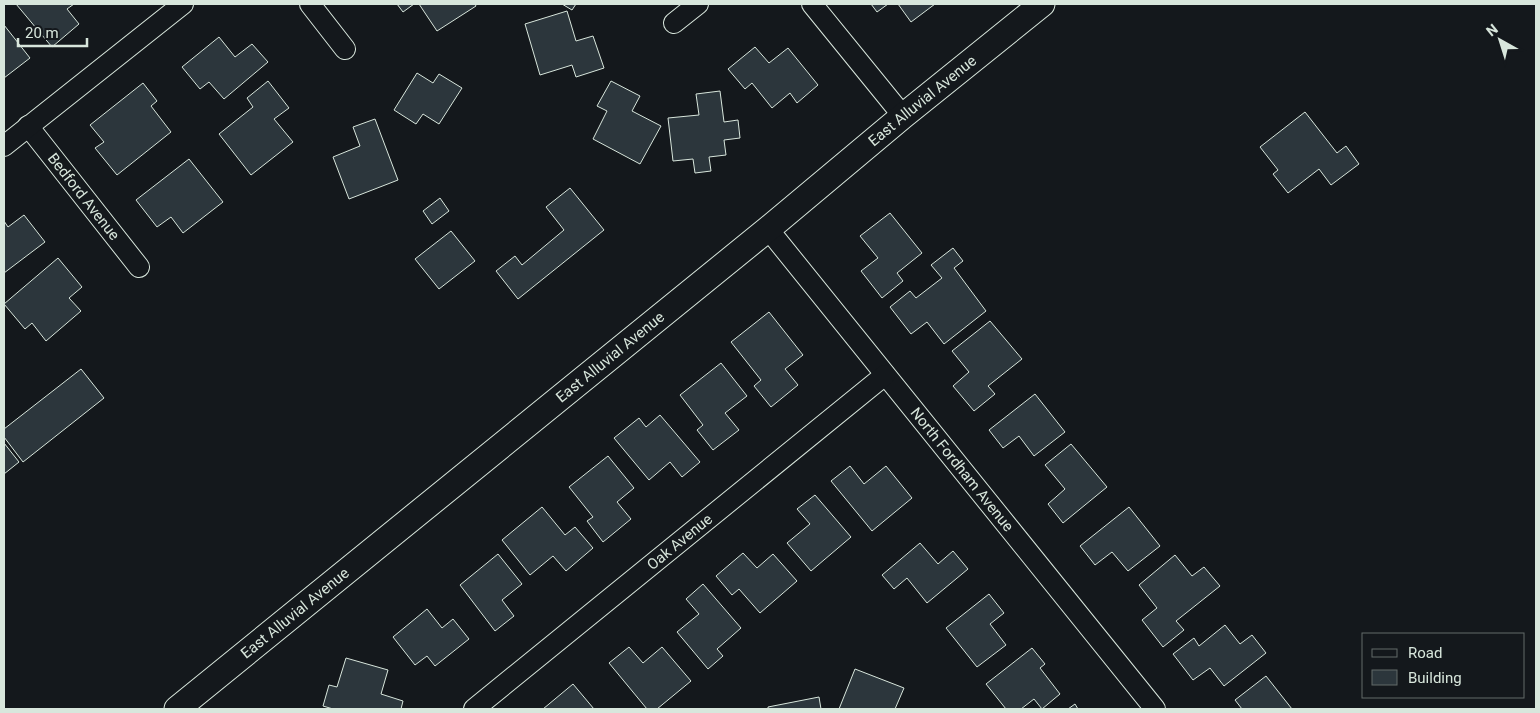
<svg xmlns="http://www.w3.org/2000/svg" width="1540" height="713" viewBox="0 0 1540 713" font-family="Roboto,sans-serif">
<style>
.building{fill:#2c363c;stroke:#d8e6dc}
.lines{fill:none;stroke-linecap:round;stroke-linejoin:round}
.minor-casing{stroke:#d8e6dc;stroke-width:22}
.tertiary-casing{stroke:#d8e6dc;stroke-width:27}
.minor{stroke:#14181c;stroke-width:20}
.tertiary{stroke:#14181c;stroke-width:25}
.labels{text-anchor:middle;dominant-baseline:central;stroke-width:4;stroke-linejoin:round;paint-order:stroke}
.street-label{font-size:15px;fill:#d8e6dc;stroke:#14181c}
</style>
<rect width="100%" height="100%" fill="#14181c"/>
<path class="building" d="M16,4H74L67,9L79,24L52,47Z
M397,4H414L403,12Z
M419,4H475L476,6L437,31Z
M562,4H576L572,10Z
M871,4H888L877,12Z
M898,4H935L911,22Z
M567,11L576,41L593,36L604,68L576,77L572,65L540,75L525,24Z
M4,25L30,58L4,78Z
M219,37L235,57L252,44L268,62L224,99L209,82L200,89L182,67Z
M755,47L769,63L788,48L818,85L797,103L790,93L772,108L752,83L745,89L728,69Z
M417,73L433,83L439,74L462,88L439,124L423,114L416,124L394,110Z
M268,81L289,108L274,119L293,142L251,175L219,134L253,107L247,98Z
M611,81L640,96L632,111L661,126L640,164L593,139L607,111L597,106Z
M143,83L157,101L151,106L171,132L117,175L95,148L104,142L90,125Z
M720,91L724,122L738,120L740,138L724,140L726,155L709,157L711,171L695,173L693,159L673,161L668,118L699,115L696,94Z
M1305,112L1337,153L1346,146L1359,164L1331,185L1319,169L1288,193L1273,174L1278,170L1260,147Z
M375,119L398,180L349,199L333,157L360,146L353,127Z
M189,159L223,202L183,233L171,217L157,227L136,200Z
M570,188L604,230L518,299L496,271L515,256L522,265L564,230L546,207Z
M440,198L449,211L432,224L423,211Z
M890,213L922,253L897,273L903,281L882,298L861,271L878,258L860,236Z
M24,215L45,242L4,273V221L8,227Z
M451,231L475,261L439,289L415,259Z
M953,248L963,261L954,268L986,311L944,344L927,322L911,334L890,307L910,291L916,298L942,278L931,265Z
M58,258L82,287L69,298L81,311L46,341L32,323L25,329L4,304Z
M769,312L803,355L785,369L798,385L771,407L754,386L761,380L731,342Z
M990,321L1022,359L988,386L995,394L974,411L953,386L969,372L952,351Z
M721,363L747,396L725,413L739,430L713,450L697,430L703,425L680,395Z
M81,369L104,398L23,462L4,437V429Z
M1035,394L1065,432L1034,456L1019,436L1003,448L989,430Z
M660,415L700,462L682,477L670,462L649,480L614,438L639,418L646,427Z
M4,443L19,462L4,474Z
M1071,444L1107,487L1063,523L1048,504L1065,489L1045,465Z
M608,456L634,488L617,502L631,519L603,542L587,521L593,517L569,487Z
M850,466L864,484L886,466L912,498L872,531L831,481Z
M815,495L851,537L811,571L787,543L810,524L797,509Z
M542,507L565,535L575,527L593,548L566,571L553,556L530,575L502,540Z
M1129,507L1160,546L1128,571L1112,552L1095,565L1080,546Z
M920,543L938,564L953,551L968,569L927,603L907,578L894,589L882,575Z
M743,553L757,568L773,554L797,581L760,613L739,589L732,595L716,576Z
M498,554L522,584L502,600L514,616L495,631L460,585Z
M1175,555L1192,576L1204,567L1220,586L1176,621L1184,630L1163,647L1142,620L1157,608L1139,585Z
M703,584L741,628L717,649L723,656L708,669L677,632L699,614L686,599Z
M989,594L1004,613L990,624L1006,645L977,667L946,628Z
M427,609L442,628L453,619L469,639L435,666L427,656L415,665L393,637Z
M1225,625L1240,644L1252,635L1266,653L1224,686L1210,668L1193,680L1173,654L1194,638L1199,646Z
M629,647L643,663L662,647L691,681L657,709H647L609,663Z
M1032,648L1045,664L1040,668L1060,694L1042,709L1034,699L1021,709H1006L986,684Z
M346,658L388,670L381,694L403,701L401,709H333L323,706L329,685L337,687Z
M855,669L904,688L895,709H839Z
M1266,676L1292,709H1242L1235,700Z
M573,684L594,709H543Z
M819,697L821,709H768V707Z
M1075,704L1078,709H1068Z"/>
<g class="lines">
<g class="minor-casing">
<g id="minor">
<path d="M310,4L345,49"/>
<path d="M812,4L903,116"/>
<path d="M674,23L698,4"/>
<path id="s1" d="M28,126L139,267"/>
<path d="M4,146L183,4"/>
<path id="s2" d="M768,229L1155,709"/>
<path id="s3" d="M474,709L885,375"/>
</g>
</g>
<g class="tertiary-casing">
<g id="tertiary">
<path id="s4" d="M177,709L768,229L903,116L1042,4"/>
</g>
</g>
<use href="#minor" class="minor"/>
<use href="#tertiary" class="tertiary"/>
</g>
<g class="labels">
<g class="street-label">
<text stroke="none"><textPath href="#s4" startOffset="962">East Alluvial Avenue</textPath></text>
<text stroke="none"><textPath href="#s1" startOffset="90">Bedford Avenue</textPath></text>
<text stroke="none"><textPath href="#s4" startOffset="558">East Alluvial Avenue</textPath></text>
<text stroke="none"><textPath href="#s2" startOffset="309">North Fordham Avenue</textPath></text>
<text stroke="none"><textPath href="#s3" startOffset="265">Oak Avenue</textPath></text>
<text stroke="none"><textPath href="#s4" startOffset="152">East Alluvial Avenue</textPath></text>
</g>
</g>
<rect width="1540" height="713" fill="none" stroke="#d8e6dc" stroke-width="10"/>
<rect x="1362" y="633" width="162" height="65" fill="#14181c" stroke="#626a69"/>
<rect x="1372" y="649" width="25" height="8" fill="#14181c" stroke="#626a69"/>
<text x="1408" y="658" font-size="15" fill="#d8e6dc">Road</text>
<rect x="1372" y="670" width="25" height="15" fill="#2c363c" stroke="#626a69"/>
<text x="1408" y="683" font-size="15" fill="#d8e6dc">Building</text>
<g transform="translate(1500 40) rotate(321)" stroke="#14181c" stroke-width="4" paint-order="stroke">
<path d="M0-4L9 19L0 12L-9 19Z" fill="#d8e6dc"/>
<text y="-8" font-size="14" font-weight="bold" text-anchor="middle" fill="#d8e6dc">N</text>
</g>
<path d="M18 38v8h69v-8" fill="none" stroke="#d8e6dc" stroke-width="2.5"/>
<text x="25" y="38" font-size="15" fill="#d8e6dc" stroke="#14181c" stroke-width="4" paint-order="stroke">20 m</text>
</svg>
